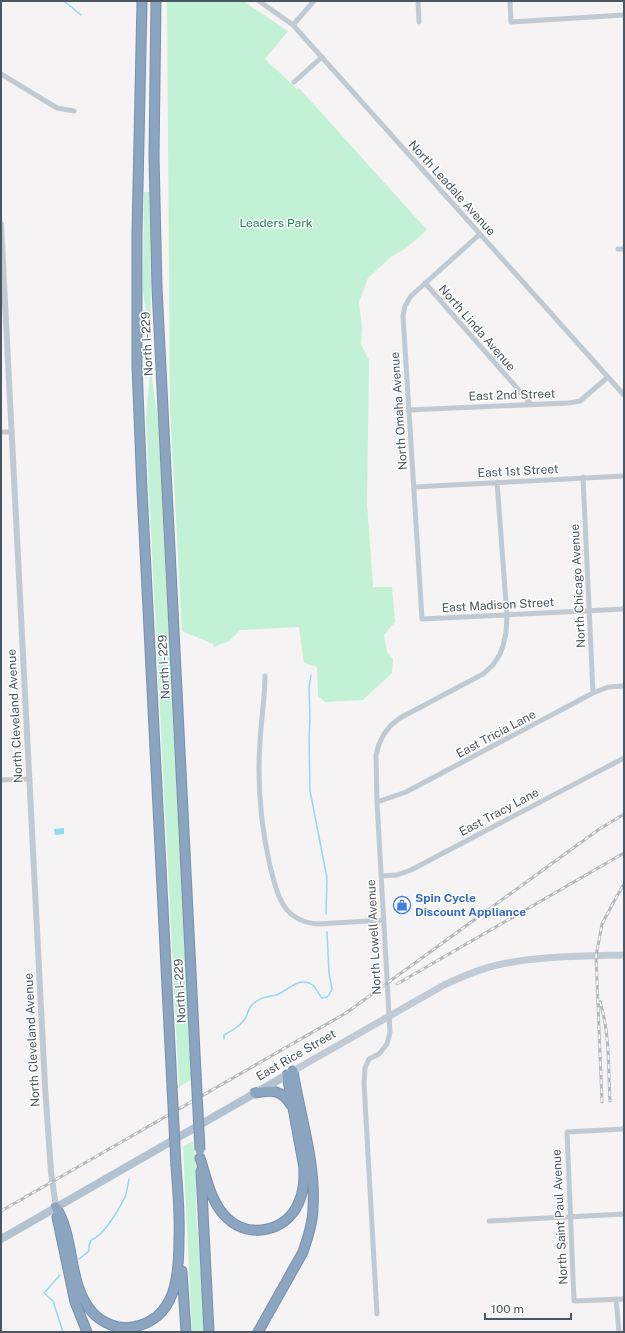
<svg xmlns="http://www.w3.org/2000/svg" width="625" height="1333" viewBox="0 0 625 1333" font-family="'Public Sans',sans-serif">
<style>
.green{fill:#c3f1d5}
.water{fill:#90daee}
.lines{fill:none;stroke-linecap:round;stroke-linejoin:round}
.stream{stroke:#90daee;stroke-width:1.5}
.motorway-casing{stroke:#7690ad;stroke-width:11}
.minor{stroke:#c1cad2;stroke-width:5}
.tertiary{stroke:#c1cad2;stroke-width:6}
.secondary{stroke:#c1cbd6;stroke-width:7}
.primary{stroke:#b3c2d1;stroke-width:8}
.motorway{stroke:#8ba5c1;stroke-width:9}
.rail-casing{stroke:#b5b8bd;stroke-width:3}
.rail{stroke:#fff;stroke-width:1.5;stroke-dasharray:4.5;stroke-linecap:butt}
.motorway-bridge-casing{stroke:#7690ad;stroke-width:11;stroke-linecap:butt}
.motorway-bridge{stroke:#8ba5c1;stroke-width:9}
.labels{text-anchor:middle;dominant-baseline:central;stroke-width:3;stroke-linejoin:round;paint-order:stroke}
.street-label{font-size:12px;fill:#4a5661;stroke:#fff}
.park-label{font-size:12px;fill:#17864f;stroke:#fff}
.shop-label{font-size:12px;font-weight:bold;fill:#366cbe;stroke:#fff;text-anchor:start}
</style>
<rect width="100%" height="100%" fill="#f5f3f3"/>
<path class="green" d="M167,1H243L288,31L265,59L297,89L299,88L427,230L406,248L391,257L368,278L359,302L362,329L361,344L369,360L367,503L373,587H392L395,622L384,635L387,652L393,659L392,673L363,700L325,702L318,696L317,667L304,663L299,627L240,630L229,641L214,647L213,644L182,631L170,406Z
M144,192H149L151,286L150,338H149L143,290Z
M150,372H151L158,420L191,1080L179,1087L149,493L146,417Z
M193,1141L196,1168V1212L200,1257L204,1332H192L183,1147Z"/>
<path class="water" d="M64,828V834L55,835L54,829Z"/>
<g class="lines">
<path class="stream" d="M64,1L81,15
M311,675L309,687L310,720L309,736L310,791L327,878L326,914
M224,1039V1035C230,1032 241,1025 244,1020C249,1015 246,1010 253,1004C260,997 267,997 276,995C287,992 299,975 313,985C317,989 318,994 322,998L327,997L329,995L332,989L329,973L327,932
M79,1259L89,1251V1246L91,1240C104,1236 119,1209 125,1197C127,1191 128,1185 129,1179
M60,1275L44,1293L53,1301L63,1332"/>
<g class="motorway-casing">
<path id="motorway" d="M142,1L137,233V366L142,490L172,1086
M156,1L154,156L157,288L196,1073
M255,1093C272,1090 281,1089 291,1105
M200,1158C207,1179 211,1204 228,1219C250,1239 286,1231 298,1204C304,1192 304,1181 304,1168L287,1075
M201,1171L209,1332
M56,1207C76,1240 67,1282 92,1312C102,1323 118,1330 133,1327C177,1319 179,1274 179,1239C180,1215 178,1191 176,1166
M57,1217L75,1302L87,1332
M182,1271L186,1332
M258,1332L303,1252C308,1237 313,1222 313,1207C316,1163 300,1115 293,1071"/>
</g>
<path class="minor" d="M259,1L293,25L624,395
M418,1L419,22
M510,1L511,22L624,15
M293,25L314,1
M1,74L57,108L74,111
M294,82L322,57
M480,234L411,296L405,306L403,316L422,619L624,609
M618,249H624
M425,283L531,404
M408,410L568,403L580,401L608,377
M1,432H12
M583,477L593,693
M414,487L624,476
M265,676C265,698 261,720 260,742C257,784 261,826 270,866C278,896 282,921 318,924L384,920
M1,780L30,779
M377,802L406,792L593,693L608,687L624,686
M381,876L397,875L411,870L624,758
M624,1129L567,1132L574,1301L624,1299
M489,1221L624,1214
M616,1299L619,1332
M377,1314L364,1083L365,1068L369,1059L379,1054L387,1044L390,1032L377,802L376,755L379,744L384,734L391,725L400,718L483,674L493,665L500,654L503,646L506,633L507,616L497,482"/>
<path class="tertiary" d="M1,224L45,1086L51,1172L56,1207"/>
<path class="secondary" d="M293,1071L444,985C463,976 482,968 502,964C542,956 583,956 624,955"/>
<path class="primary" d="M1,1239L292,1072"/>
<use href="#motorway" class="motorway"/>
<g class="rail-casing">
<path id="rail" d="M397,984L624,853
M600,1002C610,1033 608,1068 610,1101
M602,1102L596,956L602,924L613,903L624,884
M1,1211L346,1013L598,830L624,814"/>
</g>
<use href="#rail" class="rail"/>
<g class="motorway-bridge-casing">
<path id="motorway-bridge" d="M196,1073L200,1150
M172,1086L176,1166"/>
</g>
<use href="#motorway-bridge" class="motorway-bridge"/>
</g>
<defs>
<g id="shop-ring" transform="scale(0.9)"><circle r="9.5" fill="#fff" stroke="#3f7fe0" stroke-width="1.5"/><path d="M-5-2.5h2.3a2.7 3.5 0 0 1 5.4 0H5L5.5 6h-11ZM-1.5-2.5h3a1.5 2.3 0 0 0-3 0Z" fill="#3f7fe0"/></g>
</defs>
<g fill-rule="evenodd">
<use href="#shop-ring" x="402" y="905"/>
</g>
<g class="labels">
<g class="street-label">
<text transform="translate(452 188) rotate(48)">North Leadale Avenue</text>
<text transform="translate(477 328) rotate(49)">North Linda Avenue</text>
<text transform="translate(147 344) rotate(-93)">North I-229</text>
<text transform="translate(512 395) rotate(-2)">East 2nd Street</text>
<text transform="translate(399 411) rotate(-94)">North Omaha Avenue</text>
<text transform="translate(518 471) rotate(-3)">East 1st Street</text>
<text transform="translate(578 586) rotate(-93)">North Chicago Avenue</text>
<text transform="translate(498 605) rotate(-3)">East Madison Street</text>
<text transform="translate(164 667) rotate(-93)">North I-229</text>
<text transform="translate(15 716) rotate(-93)">North Cleveland Avenue</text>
<text transform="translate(496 734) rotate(-28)">East Tricia Lane</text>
<text transform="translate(499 812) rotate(-28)">East Tracy Lane</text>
<text transform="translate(374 937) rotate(-93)">North Lowell Avenue</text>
<text transform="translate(180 991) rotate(-93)">North I-229</text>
<text transform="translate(32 1040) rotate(-93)">North Cleveland Avenue</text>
<text transform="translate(296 1055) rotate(-30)">East Rice Street</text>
<text transform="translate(560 1217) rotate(-93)">North Saint Paul Avenue</text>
</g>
<g class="park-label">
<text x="276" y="223">Leaders Park</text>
</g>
<g class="shop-label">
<text x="415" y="898">Spin Cycle<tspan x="415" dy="14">Discount Appliance</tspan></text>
</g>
</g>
<rect width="625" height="1333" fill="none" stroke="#4a5661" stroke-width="4"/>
<path d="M485 1313v6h86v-6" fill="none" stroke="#4a5661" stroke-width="2"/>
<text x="491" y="1313" font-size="12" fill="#4a5661" stroke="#ffffff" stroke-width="3" paint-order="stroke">100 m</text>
</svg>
